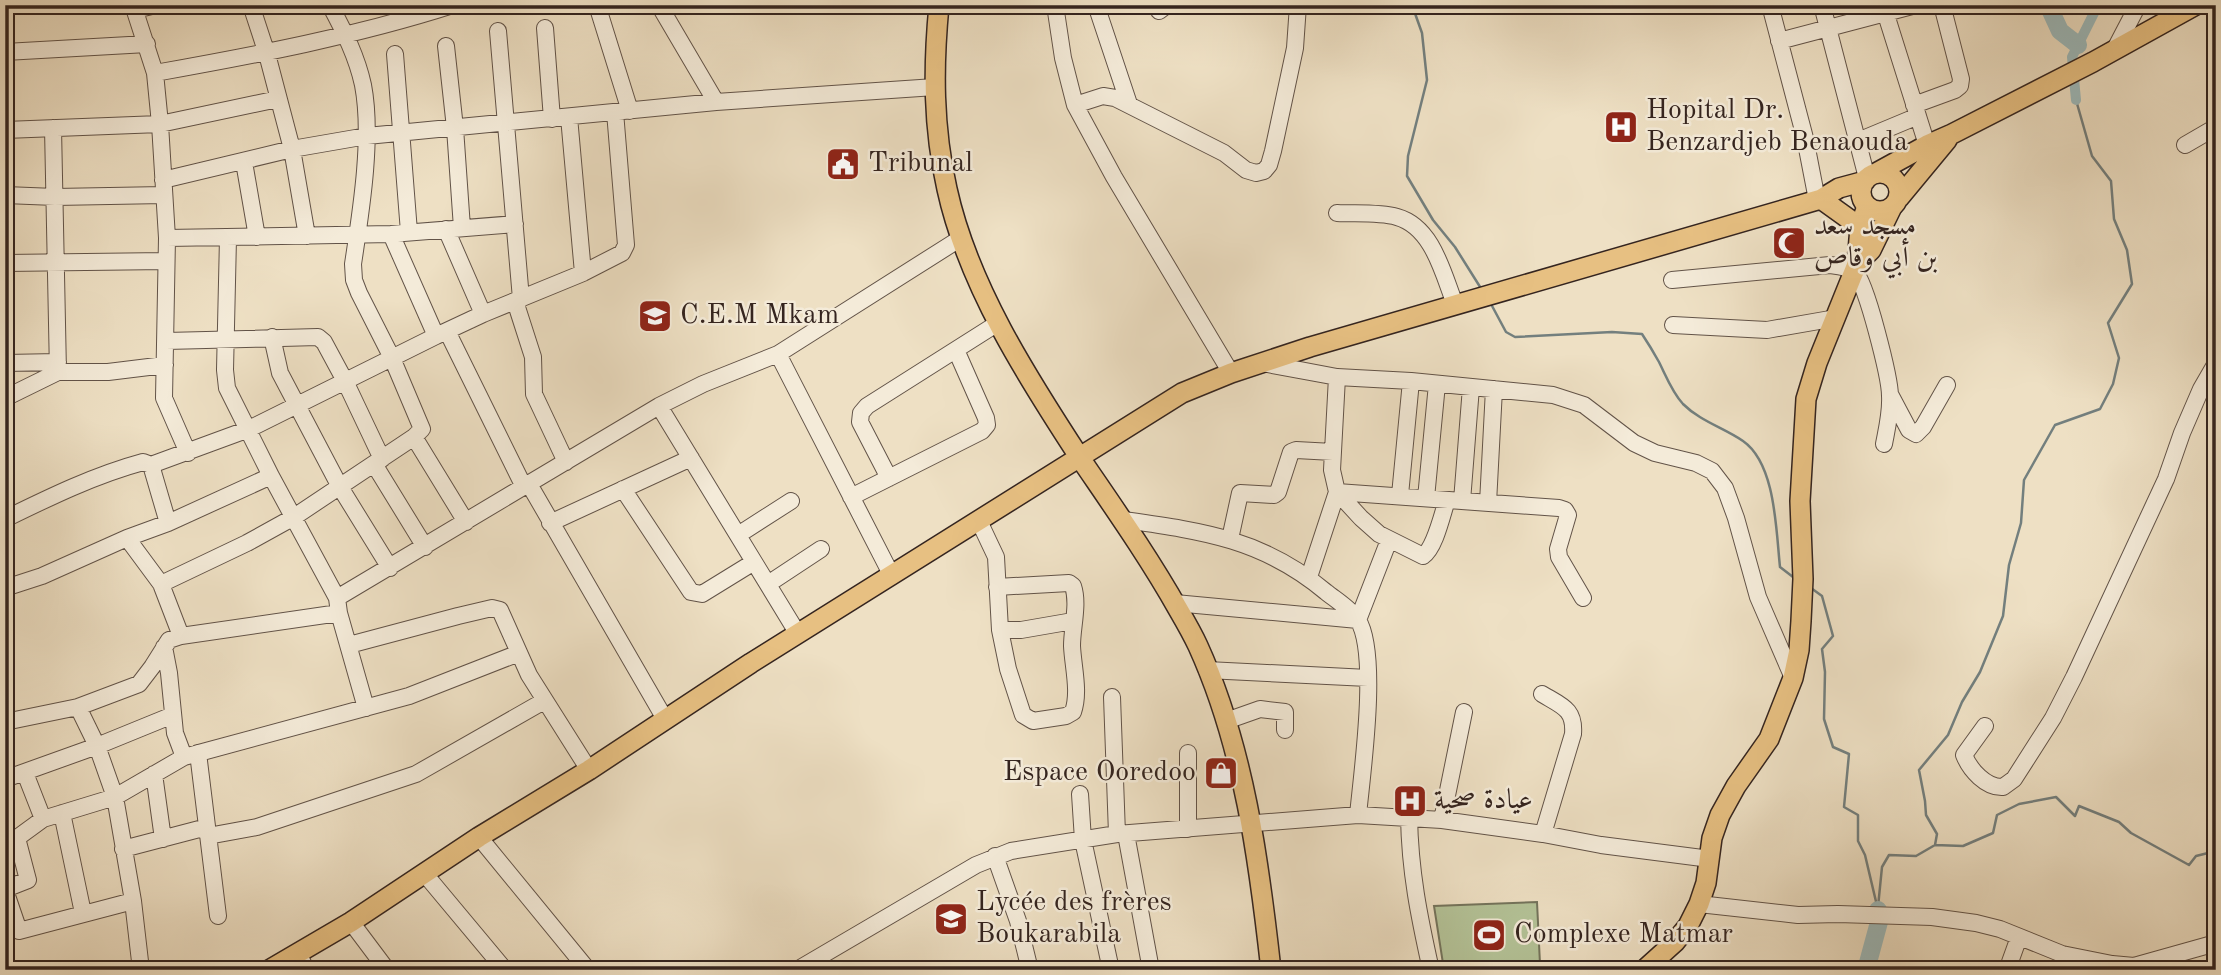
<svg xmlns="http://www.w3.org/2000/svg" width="2221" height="975" viewBox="0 0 2221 975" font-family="'Old Standard TT',Amiri,serif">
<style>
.green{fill:#b4c398;stroke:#74745c;stroke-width:2}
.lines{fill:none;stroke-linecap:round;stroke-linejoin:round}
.stream{stroke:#737f7e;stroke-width:2.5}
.canal{stroke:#9dbbbd;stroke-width:10}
.river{stroke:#9dbbbd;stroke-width:18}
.minor-casing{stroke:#625348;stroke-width:18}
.major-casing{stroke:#34241f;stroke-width:22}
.minor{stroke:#f4ebd9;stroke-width:16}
.major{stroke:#e7c082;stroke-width:19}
.labels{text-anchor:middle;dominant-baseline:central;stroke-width:5;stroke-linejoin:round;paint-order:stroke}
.poi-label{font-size:28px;fill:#34241f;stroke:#f4ebd9;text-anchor:start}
</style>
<rect width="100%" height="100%" fill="#eee0c4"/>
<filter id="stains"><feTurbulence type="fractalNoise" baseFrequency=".00286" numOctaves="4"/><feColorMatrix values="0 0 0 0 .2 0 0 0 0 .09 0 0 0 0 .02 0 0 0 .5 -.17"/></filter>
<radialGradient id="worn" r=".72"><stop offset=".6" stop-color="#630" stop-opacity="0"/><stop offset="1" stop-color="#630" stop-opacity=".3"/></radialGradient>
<path class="green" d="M1537,902L1540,964L1542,970H1444L1434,906Z"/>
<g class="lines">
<path class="stream" d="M1412,5L1422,33L1427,80L1408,156L1407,176L1433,220L1455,247L1482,290
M1491,304L1506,332L1515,337L1612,332L1642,334C1648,343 1654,353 1659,362C1666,376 1672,392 1683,404C1700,421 1724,428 1743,441C1776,464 1776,531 1780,567L1793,577
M1811,588L1822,596L1833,636L1822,649L1825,672L1824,719L1833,747L1849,754L1844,807L1858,815V841L1865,855L1878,910
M1935,845L1937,834L1926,815L1925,801L1919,770L1948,735L1962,702L1980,672L2003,616L2009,565L2021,523L2024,480L2055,425L2100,409L2113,384L2119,358L2108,323L2132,284L2127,250L2114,219L2111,181L2092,156L2076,100
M1878,907L1882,867L1889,855L1916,856L1935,845L1963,846L1993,833L1997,815L2019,804L2056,797L2075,816L2079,806L2119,822L2131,833L2189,865L2196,856L2216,851"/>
<path class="canal" d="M2076,100L2072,57L2098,5"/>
<path class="river" d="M2048,5L2060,31L2078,45
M1866,970L1879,922L1878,910"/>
<g class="minor-casing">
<path id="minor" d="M133,5L155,73L160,124L167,238L164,398L188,453
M251,5L267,54L292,149L307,236
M597,5L630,111
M659,5L716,102
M1055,5L1063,58L1075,105L1114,177L1231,373
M1096,5L1129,104
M1770,5L1805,138L1817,200
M1822,5L1867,178
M1883,5L1927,145
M135,10L156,5
M1159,11L1167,5
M545,28L552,119
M498,31L521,299
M1779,41L1916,5
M446,46L455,128L462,228
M2115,49L2138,5
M5,52L147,44
M395,54L409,232
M155,73C256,55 356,36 453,5
M1075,105L1103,96L1115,98L1224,153L1246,170L1256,173L1264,171L1269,165L1273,151L1295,48L1298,5
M1914,105L1955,90L1960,86L1961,79L1942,5
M569,117L583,273
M53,128L58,372
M5,130L160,124L278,99
M1858,141L1918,116
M2185,145L2216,127
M244,162L257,237
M163,180L292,149L367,136L716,102L935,87
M5,195L55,197L164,195
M1337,213C1356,214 1379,212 1397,217C1433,227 1443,274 1455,304
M446,229L483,314
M391,234L436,336
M167,238L391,234L515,224
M228,238L225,370L227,388L271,476L337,598L339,613L366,708
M5,263L166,261
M1672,280L1830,265C1838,266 1849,267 1855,272C1866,282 1890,378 1890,396C1891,412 1887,428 1884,444
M515,301L533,357L534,394L566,462
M1673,325L1767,330L1836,318
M447,331L524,487
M272,337L280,373L340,487L390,568
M166,341L318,337L324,342L345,381L382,459
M778,354L892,576
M5,363L58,362
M1262,363L1337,377L1411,381L1553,395L1584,405L1634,443L1655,453L1696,463L1712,471L1725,488L1736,518L1758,597L1793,678
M1337,377L1332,470L1337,492L1361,518L1379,534L1423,556C1435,548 1442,515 1447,500
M1891,396L1909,430L1916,434L1923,427L1947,385
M5,398L58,372H108L165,365
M659,406L798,634
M414,437L466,522
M374,464L425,547
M889,478L860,422L861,413L867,406L998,323
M529,484L665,719
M623,489L691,592L702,594L754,562
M1400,495L1411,381
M851,497L982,431L987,425L986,418L956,350
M1426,498L1437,384
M1462,501L1471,387
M1488,503L1494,389
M5,519C50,497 95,475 143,462L151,465
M1124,520C1202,531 1263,539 1326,592C1336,600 1351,609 1358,620C1379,654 1362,773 1358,815
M979,521L996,557L1000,630L1008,669L1023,715L1033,721L1066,716L1073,712C1080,692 1073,667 1072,646C1072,627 1079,604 1073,586L1069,583L997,587
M168,523L151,465L249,429L436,336L483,314L583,273L622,253L626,245L615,112
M550,523L691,458
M738,535L791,501
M127,538L161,584L181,636
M1230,539L1240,493L1274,495L1278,492L1291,452L1296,450L1333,452
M1309,577L1337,492L1559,508L1565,510L1568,515L1558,549L1559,557L1583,598
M161,584L247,543L294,517L414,437L422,429L392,358L359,293L354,280L353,264C361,211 373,137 363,85C357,57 344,31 330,5
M768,584L821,549
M5,588L42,576L127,538L168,523L271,476
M337,598L659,406L703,384L778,354L961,238
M1175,603L1358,620L1389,540
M1000,630H1021L1073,621
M349,645L458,616L492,608L500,610L529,675L589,770
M164,647L169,673L175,733L184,757
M1207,670L1368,678
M1542,694C1562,706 1575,709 1573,734L1543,834
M1112,697L1117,834
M78,707L139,684L152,667L169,640L181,636L339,613
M1226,721L1260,709L1285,712V730
M5,722L78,707L97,746L115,797L133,901L141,970
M1985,726L1964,755C1970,770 1986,788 2003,787L2014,779L2053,718L2074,677L2166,479L2182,433L2201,389L2216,363
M198,753L218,916
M1188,753V829
M25,773L43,819
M154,774L163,839
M5,779L97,746L173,715
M1080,794L1083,840L1111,970
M62,813L83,913
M1409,817C1410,872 1419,916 1431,970
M1442,820L1464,712
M1126,834L1151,970
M208,836L257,827L416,774L544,701
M479,837L588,970
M5,843L17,838L43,819L115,797L184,757L409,696L519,653
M123,849L207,827
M995,856L1018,921L1030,970
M424,873L505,970
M5,889L28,880L17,838
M5,890L19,931L133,901
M1699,904L1798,915L1838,914L1932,917L1976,923L2000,929L2062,954L2112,964L2134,966L2216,943
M351,922L387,970
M298,952L306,970
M797,970L976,865L1011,851L1117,834L1358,815L1442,820L1543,834L1601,845L1710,859
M2009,970L2010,962L2019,937"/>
</g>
<g class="major-casing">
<path id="major" d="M939,5C933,68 933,127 947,189C968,285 1027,377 1080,458C1114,508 1148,556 1178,609C1185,621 1192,633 1198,646C1244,747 1259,861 1271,970
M1861 192a19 19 0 1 1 38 0a19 19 0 1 1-38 0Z
M1876,173L1927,145L1952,134L2093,62L2196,5
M1899,198L1947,140
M1821,199L1860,227
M1857,264L1871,250L1892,207
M269,970L351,922L479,837L589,770L751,663L1182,393L1231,373L1310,347L1821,199L1839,188L1865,181
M1644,970L1675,942L1688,926L1699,904L1706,883L1712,838L1720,815L1736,786L1769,739L1793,678L1799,650L1801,621L1803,579L1800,501L1806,399L1817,363L1857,264L1860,227L1867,206"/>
</g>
<use href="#minor" class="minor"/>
<use href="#major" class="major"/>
</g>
<defs>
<g id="hospital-square" transform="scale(1.75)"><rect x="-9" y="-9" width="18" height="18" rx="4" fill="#8f2418" stroke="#f4ebd9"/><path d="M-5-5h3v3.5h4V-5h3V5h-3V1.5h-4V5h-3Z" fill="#fff"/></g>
<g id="civic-square" transform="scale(1.75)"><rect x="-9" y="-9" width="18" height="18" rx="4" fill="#8f2418" stroke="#f4ebd9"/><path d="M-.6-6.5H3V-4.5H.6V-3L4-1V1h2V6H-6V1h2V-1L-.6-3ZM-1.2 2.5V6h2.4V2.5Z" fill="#fff"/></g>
<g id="mosque-square" transform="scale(1.75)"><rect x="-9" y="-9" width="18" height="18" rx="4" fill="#8f2418" stroke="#f4ebd9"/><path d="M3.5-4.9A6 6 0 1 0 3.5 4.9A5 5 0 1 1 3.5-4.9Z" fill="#fff"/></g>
<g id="school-square" transform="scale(1.75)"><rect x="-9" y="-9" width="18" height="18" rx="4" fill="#8f2418" stroke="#f4ebd9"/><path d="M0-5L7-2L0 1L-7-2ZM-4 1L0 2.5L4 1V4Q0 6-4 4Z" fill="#fff"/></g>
<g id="shop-square" transform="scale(1.75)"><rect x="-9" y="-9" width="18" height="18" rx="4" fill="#8f2418" stroke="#f4ebd9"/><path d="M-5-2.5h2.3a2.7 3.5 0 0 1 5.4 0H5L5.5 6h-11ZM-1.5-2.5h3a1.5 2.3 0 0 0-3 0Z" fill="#fff"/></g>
<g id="stadium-square" transform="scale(1.75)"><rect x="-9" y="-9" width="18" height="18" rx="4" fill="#8f2418" stroke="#f4ebd9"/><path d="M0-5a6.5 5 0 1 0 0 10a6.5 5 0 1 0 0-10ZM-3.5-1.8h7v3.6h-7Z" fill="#fff"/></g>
</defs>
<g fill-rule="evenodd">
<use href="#hospital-square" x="1621" y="127"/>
<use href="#civic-square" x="843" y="164"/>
<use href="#mosque-square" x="1789" y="243"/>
<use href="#school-square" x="655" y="316"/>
<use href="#shop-square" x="1221" y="773"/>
<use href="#hospital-square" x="1410" y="801"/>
<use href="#school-square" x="951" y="919"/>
<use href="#stadium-square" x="1489" y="935"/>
</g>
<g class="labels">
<g class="poi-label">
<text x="1646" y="111">Hopital Dr.<tspan x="1646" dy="32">Benzardjeb Benaouda</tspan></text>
<text x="868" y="164">Tribunal</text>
<text x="1814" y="227">مسجد سعد<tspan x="1814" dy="32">بن أبي وقاص</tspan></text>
<text x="680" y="316">C.E.M Mkam</text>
<text x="1196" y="773" text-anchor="end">Espace Ooredoo</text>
<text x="1434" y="801">عيادة صحية</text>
<text x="976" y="903">Lycée des frères<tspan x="976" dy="32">Boukarabila</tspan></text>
<text x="1514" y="935">Complexe Matmar</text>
</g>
</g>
<rect width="2221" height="975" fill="none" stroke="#eee0c4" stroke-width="28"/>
<rect x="7" y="7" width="2207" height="961" fill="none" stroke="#34241f" stroke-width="3.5"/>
<rect x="14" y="14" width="2193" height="947" fill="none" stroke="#34241f" stroke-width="2"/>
<rect width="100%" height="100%" filter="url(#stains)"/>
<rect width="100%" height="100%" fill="url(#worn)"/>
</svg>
